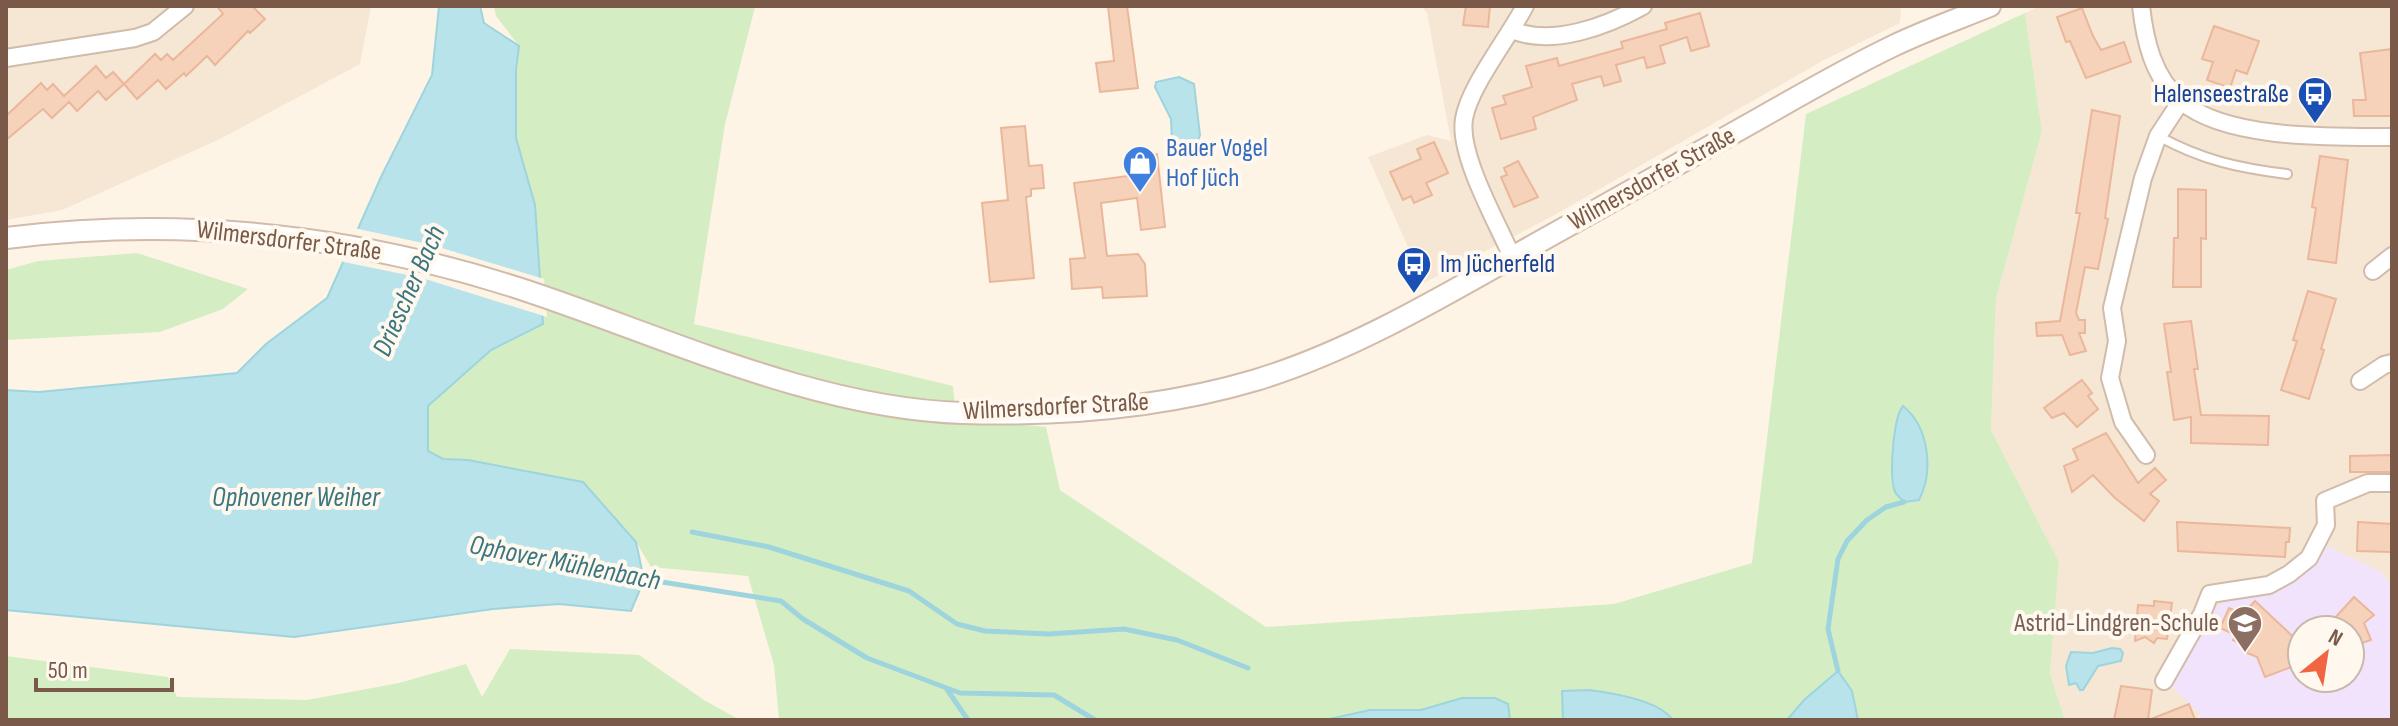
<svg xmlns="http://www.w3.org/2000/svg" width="2398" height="726" viewBox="0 0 2398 726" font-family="'Sofia Sans Condensed',sans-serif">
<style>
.residential{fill:#f6e6d4}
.education{fill:#f1e3fb;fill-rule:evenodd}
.green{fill:#d5edc3;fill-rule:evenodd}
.water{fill:#b8e3ea;stroke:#9ed4dd;stroke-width:2}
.pier{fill:#fef4e6}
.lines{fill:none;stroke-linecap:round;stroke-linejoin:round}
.stream{stroke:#9ed4dd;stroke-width:5}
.building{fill:#f6d2bb;stroke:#eab79a;stroke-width:2}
.service-casing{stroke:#d1bbaa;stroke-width:12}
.minor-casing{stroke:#d1bbaa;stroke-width:20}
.tertiary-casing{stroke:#d1bbaa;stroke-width:24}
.service{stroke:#fff;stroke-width:8}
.minor{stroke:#fff;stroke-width:16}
.tertiary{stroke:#fff;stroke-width:20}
.labels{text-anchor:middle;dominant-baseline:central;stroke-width:8;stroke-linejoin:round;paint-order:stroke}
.transit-label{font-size:26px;fill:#164399;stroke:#fff8ee;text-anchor:end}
.shop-label{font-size:26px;fill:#366cbe;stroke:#fff8ee;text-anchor:start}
.street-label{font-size:26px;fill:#7a5948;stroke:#fff8ee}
.education-label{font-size:26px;fill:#785e54;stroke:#fff8ee;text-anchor:end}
.water-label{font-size:28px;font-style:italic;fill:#3a7681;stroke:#fff8ee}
</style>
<rect width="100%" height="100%" fill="#fef4e6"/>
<path class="residential" d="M6,6H371L360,64L220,139L62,210L6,220Z
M1421,6H1901L1900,23L1824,60L1551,217L1424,283L1368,157L1427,135L1451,141L1427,13Z
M2040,6H2392V586L2381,572L2325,545L2298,577L2196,720H2065L2050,674L2059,562L1991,430L1996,299L2042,131L2025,13Z"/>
<path class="education" d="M2325,545L2381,572L2392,586V720H2196L2201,715L2170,685L2211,609L2231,599L2272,590L2298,577ZM2302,630H2350V678H2302Z"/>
<path class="green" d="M494,6H761L755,7L725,124L694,324L953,386L956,418L1046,427L1060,490L1266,627L1614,604L1752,563L1806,114L2025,13L2042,131L1996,299L1991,430L2059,562L2050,674L2065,720H1858L1852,691L1838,671L1804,700L1787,720H1673C1655,695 1591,690 1562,691L1563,720H1510L1508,704L1495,698H1462L1421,710H1370L1325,720H779L774,665L748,576L651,567L636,542L501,468L468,460L443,459L428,451V407L491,350L543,324L535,205L516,138L515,96L519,46L496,16ZM1894,428L1926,447V480L1892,470Z
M137,253L248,289L223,309L160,332L6,340V270L38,261Z
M510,649L639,655L704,700L740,720H6V656L168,677L177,697L307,700L399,683L466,664L482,697Z"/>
<path class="water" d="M439,6H480L484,23L519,46L516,70V138L535,205L543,324L491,350L428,406V451L443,459L468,460L583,482L636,542L644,580L631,611L559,604L493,609L294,637L6,610V390L39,392L237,373L266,344L327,298L381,177L432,75Z
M1179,77L1194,84L1200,135L1197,144L1177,147L1172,142L1171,119L1155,87L1156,82Z
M1903,406C1929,427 1934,471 1919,500L1904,502C1902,500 1896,494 1895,492C1889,476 1893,418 1903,406Z
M2112,648L2120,649L2123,653L2121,661L2098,666L2083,690H2080L2076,683L2069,685L2066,666L2071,652L2093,653Z
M1838,671L1852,691L1858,720H1787L1804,700Z
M1589,690C1613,693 1659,700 1673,720H1563L1562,691Z
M1462,698H1495L1508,704L1510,720H1325L1370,710H1421Z"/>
<path class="pier" d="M354,228L432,245L544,279L547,317L422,278L339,261Z"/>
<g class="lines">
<path class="stream" d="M692,532L769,547L909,591L957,624L985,631L1049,634L1124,629L1177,640L1248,668
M637,578L781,601L803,619L867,658L960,693L1054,695L1095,720
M1838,671L1828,629L1838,559L1847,541L1867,520L1886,507L1904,502
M946,688L968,720"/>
</g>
<path class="building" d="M217,6H252L265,19L250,33L248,31L215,65L207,56L186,76L184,73L166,89L158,80L137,99L124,84L106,100L98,91L77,111L69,102L52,118L43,109L6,140V116L41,83L47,90L53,84L64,96L96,66L106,78L113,72L124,84L155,54L161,60L167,54L173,60L223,14Z
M1108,6H1127L1138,88L1100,92L1096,63L1114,61Z
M1466,6H1490L1488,27L1463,25Z
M2082,8L2093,36L2101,50L2124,42L2131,62L2086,78L2070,41L2066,42L2057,17Z
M1700,13L1709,46L1691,51L1687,37L1660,46L1665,63L1647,68L1644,57L1616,65L1621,81L1604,86L1601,76L1572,84L1577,100L1533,117L1536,129L1501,139L1492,108L1506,104L1503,96L1532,87L1526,66L1557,58L1559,66L1623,48L1621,42L1667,29L1665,23Z
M2214,26L2259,41L2247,74L2236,70L2230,88L2207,80L2213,62L2202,59Z
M2392,49V116H2354L2353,100H2366L2360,53Z
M2092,110L2120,116L2105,218L2108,219L2098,269L2085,267L2076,313L2079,320H2085V333H2079L2086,351L2070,355L2062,335L2037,336L2036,323L2060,321L2080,213H2076Z
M1025,126L1029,166L1042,165L1044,188L1031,189V196L1026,197L1034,278L990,282L982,203L1008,200L1001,128Z
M1434,142L1448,173L1426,183L1432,195L1414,203L1411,196L1403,200L1390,172L1421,159L1417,149Z
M1157,154L1165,227L1141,230L1137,198L1101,203L1107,256L1138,254L1145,264L1147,296L1103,298L1102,287L1072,289L1070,259L1085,258L1074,183L1136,175L1133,157Z
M2320,156L2348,160L2336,263L2308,259L2316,208L2312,207Z
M1518,161L1538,197L1514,207L1501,177L1507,175L1504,168Z
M2178,189L2206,190V239L2201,238V287H2173L2174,238H2178Z
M2308,291L2336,299L2321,349L2324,350L2309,399L2281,390L2297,341L2293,340Z
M2191,321L2198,369H2194L2201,415L2269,416L2268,445L2191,443V417L2174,420L2167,372H2171L2164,324Z
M2082,380L2092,393L2088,396L2098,409L2077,427L2064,413L2052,418L2044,408Z
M2106,433L2138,483L2155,468L2166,480L2150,494L2159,501L2144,521L2115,498L2093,475L2072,492L2064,466L2078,460L2073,449Z
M2392,455V472H2350V456Z
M2177,522L2290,528L2289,542H2286L2285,557L2178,551Z
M2358,522L2392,524V552L2357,551Z
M2354,597L2374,615L2364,623L2371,640L2350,647V630H2324Z
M2154,601L2172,603L2167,639L2157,638L2154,643L2145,637L2135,641L2138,605L2154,606Z
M2255,601L2302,645V663L2265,677L2257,657L2247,653L2249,647L2233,640L2236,635L2220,628L2229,608L2243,614Z
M2121,686L2152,690L2148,720H2114Z
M2189,704L2195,720H2151V719Z"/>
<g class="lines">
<g class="service-casing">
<path id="service" d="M2158,136C2202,160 2238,168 2287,174"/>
</g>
<g class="minor-casing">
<path id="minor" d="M2141,6C2145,41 2153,77 2181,101C2226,140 2334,137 2392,137
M1512,30C1552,47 1607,26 1643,6
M6,58L135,38L153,32L185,6
M1512,257C1498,224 1458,155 1464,119C1469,87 1509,37 1525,6
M2373,271L2392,256
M2360,381L2384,365L2392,363
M2146,455L2123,422L2110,378L2117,341L2112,308L2143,178L2158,136L2181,101
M2164,681L2202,614L2210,594L2269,585L2289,574L2309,558L2326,525L2325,501L2368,483H2392"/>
</g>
<g class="tertiary-casing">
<path id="tertiary" d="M6,238C184,216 358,235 527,291C665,337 817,409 963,413C1062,416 1162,408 1256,380C1352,351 1445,295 1532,246C1606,205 1680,163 1753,122C1799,96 1845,69 1893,46C1924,31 1958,19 1990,6"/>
</g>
<use href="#service" class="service"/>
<use href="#minor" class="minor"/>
<use href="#tertiary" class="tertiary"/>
</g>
<defs>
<g id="bus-pin" transform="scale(1.8)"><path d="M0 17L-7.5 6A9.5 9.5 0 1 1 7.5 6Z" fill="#1a4fb4" stroke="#fff8ee"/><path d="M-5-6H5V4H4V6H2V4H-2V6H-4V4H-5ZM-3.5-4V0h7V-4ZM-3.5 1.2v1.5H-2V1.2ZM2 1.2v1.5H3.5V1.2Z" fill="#fff"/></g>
<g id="shop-pin" transform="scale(1.8)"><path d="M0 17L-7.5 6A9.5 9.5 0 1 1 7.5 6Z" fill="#3f7fe0" stroke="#fff8ee"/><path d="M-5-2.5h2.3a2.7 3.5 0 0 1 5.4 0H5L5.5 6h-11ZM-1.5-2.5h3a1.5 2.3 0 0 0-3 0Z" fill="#fff"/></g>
<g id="school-pin" transform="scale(1.8)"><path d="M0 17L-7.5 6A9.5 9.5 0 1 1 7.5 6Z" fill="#8d6e63" stroke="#fff8ee"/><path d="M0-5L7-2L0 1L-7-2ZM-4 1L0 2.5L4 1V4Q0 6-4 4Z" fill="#fff"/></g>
</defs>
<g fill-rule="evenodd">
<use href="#bus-pin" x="2315" y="94"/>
<use href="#shop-pin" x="1140" y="163"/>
<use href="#bus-pin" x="1414" y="264"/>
<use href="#school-pin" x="2245" y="623"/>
</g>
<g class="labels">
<g class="transit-label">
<text x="2289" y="94">Halenseestraße</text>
<text x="1440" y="264" text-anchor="start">Im Jücherfeld</text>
</g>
<g class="shop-label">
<text x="1166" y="148">Bauer Vogel<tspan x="1166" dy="30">Hof Jüch</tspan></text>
</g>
<g class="street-label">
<text transform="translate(1652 179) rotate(-29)">Wilmersdorfer Straße</text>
<text transform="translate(289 241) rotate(7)">Wilmersdorfer Straße</text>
<text transform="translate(1056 407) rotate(-3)">Wilmersdorfer Straße</text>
</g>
<g class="education-label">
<text x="2219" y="623">Astrid-Lindgren-Schule</text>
</g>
<g class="water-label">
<text transform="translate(409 291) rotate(-66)">Driescher Bach</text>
<text x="296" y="497">Ophovener Weiher</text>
<text transform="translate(565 563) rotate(11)">Ophover Mühlenbach</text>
</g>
</g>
<rect width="2398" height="726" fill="none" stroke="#7a5948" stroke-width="16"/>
<g transform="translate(2326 654) rotate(30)"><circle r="38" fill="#fff8ee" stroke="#cab8ac" stroke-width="2"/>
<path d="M0-6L14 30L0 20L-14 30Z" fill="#f16642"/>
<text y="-12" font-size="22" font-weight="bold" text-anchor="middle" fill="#7a5948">N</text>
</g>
<path d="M36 678v12h136v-12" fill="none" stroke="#7a5948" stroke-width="4"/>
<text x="48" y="678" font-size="24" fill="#7a5948" stroke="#fff8ee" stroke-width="6" paint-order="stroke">50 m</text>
</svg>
